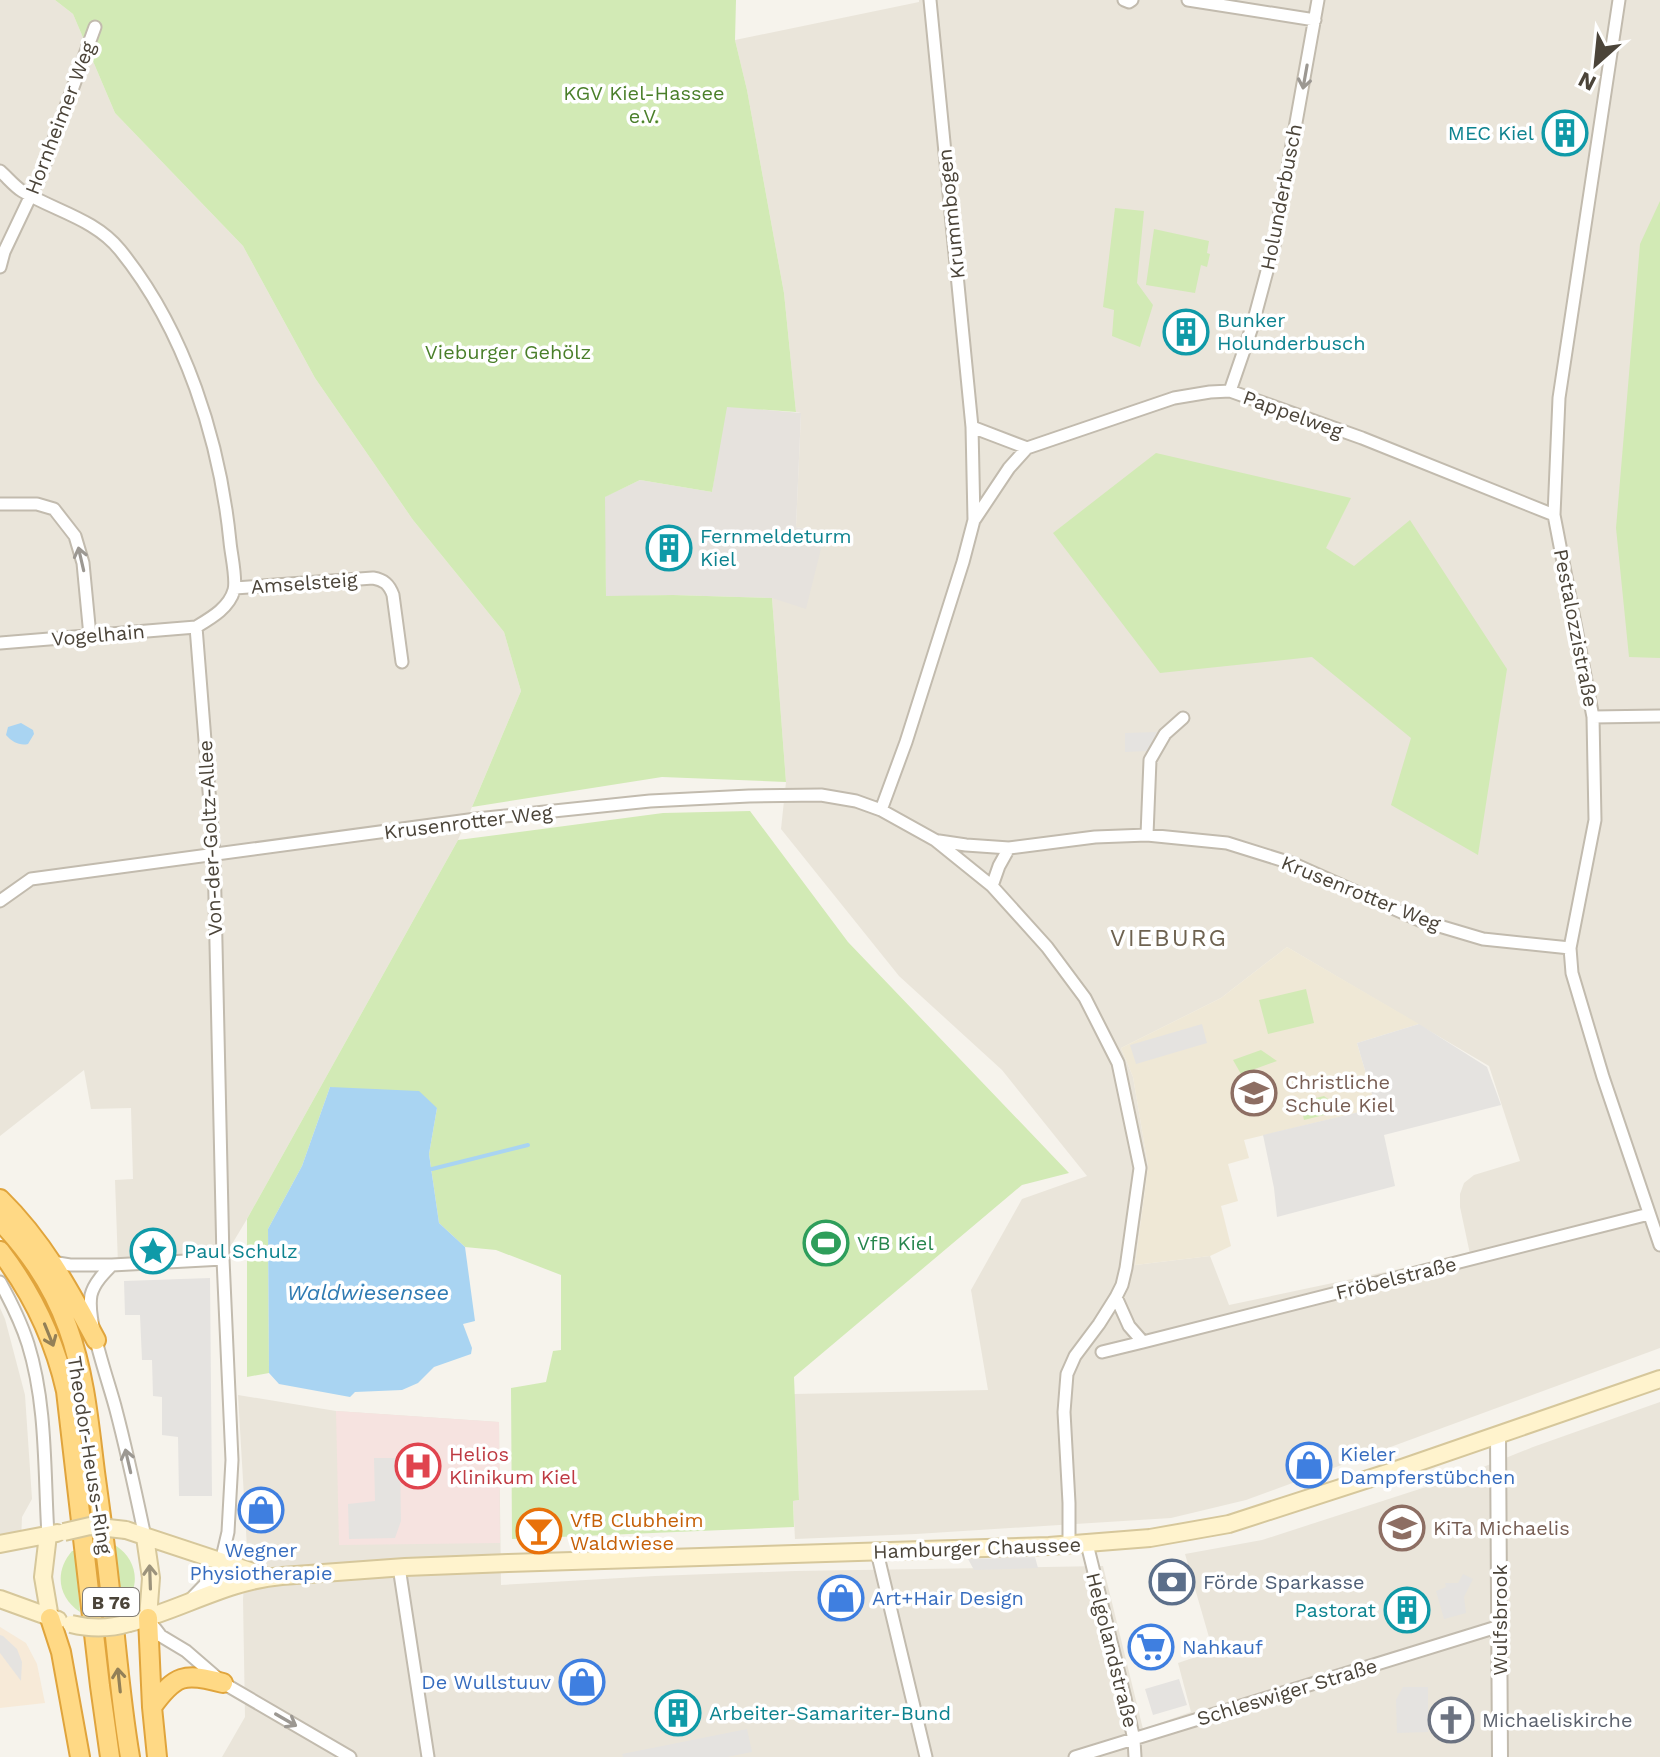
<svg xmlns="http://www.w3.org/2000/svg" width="1660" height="1757" viewBox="0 0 1660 1757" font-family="'Work Sans',sans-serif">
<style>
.residential{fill:#eae5da;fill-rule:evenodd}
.commercial{fill:#f7ead8}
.industrial{fill:#e6e2dd}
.education{fill:#efe8d6}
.medical{fill:#f6e3e0}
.green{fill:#d2eab5}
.parking{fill:#e5e3e0}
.water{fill:#a9d4f2}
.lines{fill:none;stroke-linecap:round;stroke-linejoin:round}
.stream{stroke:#a9d4f2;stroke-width:4}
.minor-casing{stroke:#c2bbae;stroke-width:15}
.tertiary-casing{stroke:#c2bbae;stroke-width:18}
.secondary-casing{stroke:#d6c79b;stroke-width:20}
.trunk-casing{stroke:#e0a43c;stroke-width:22}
.minor{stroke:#fff;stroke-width:11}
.tertiary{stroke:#fff;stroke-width:14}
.secondary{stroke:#fff3cd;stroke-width:16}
.trunk{stroke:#ffd985;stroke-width:18}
.secondary-bridge-casing{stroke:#d6c79b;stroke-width:20;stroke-linecap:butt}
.secondary-bridge{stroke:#fff3cd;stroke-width:16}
.oneway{stroke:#9c9892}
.oneway2{stroke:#938057}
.oneway3{stroke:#9c937c}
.labels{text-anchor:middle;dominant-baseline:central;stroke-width:7;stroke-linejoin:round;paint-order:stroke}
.shield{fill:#fff;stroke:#817c74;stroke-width:2}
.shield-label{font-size:18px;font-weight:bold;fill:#4b4439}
.park-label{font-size:20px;fill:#4a7f2a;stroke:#fff}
.street-label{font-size:20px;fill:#4b4439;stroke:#fff}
.culture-label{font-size:20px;fill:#0d838f;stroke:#fff;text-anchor:start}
.education-label{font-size:20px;fill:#785e54;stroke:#fff;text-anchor:start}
.leisure-label{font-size:20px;fill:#27864d;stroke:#fff;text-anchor:start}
.health-label{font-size:20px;fill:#be3a42;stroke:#fff;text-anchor:start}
.shop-label{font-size:20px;fill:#366cbe;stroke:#fff;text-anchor:start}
.food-label{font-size:20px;fill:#c56008;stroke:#fff;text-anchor:start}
.service-label{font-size:20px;fill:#4e5e75;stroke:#fff;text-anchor:start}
.worship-label{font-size:20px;fill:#5b616d;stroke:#fff;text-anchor:start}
.water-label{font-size:22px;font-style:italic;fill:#2e7ab2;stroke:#fff}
.quarter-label{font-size:24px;letter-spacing:2px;fill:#6e6250;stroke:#fff}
</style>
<rect width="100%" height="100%" fill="#f6f3ec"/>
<path class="residential" d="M0,0H55L73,14L115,113L243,246L315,378L413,520L504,632L521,691L458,840L247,1219L223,1259L118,1265L115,1180L133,1179L131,1108L91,1109L84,1070L0,1136Z
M919,0H1660V1348L1246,1500L1171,1518L916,1534L795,1539L793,1501L799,1500L794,1394L988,1390L971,1290L1022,1199L1087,1176L1002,1070L899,976L781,829L786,782L772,598L824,533L796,527L801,413L796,412L784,293L747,90L735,40L919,2ZM1287,947L1489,1066L1520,1161L1474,1175L1464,1183L1460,1194V1207L1470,1254L1229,1305L1210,1256L1135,1265L1148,1166L1133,1077L1121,1048L1221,998Z
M0,1308L5,1319L25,1395L32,1499L22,1517L21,1541L0,1544Z
M238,1395L336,1411L499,1422L501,1585L655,1576L795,1571L1103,1566L1143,1729L1191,1712L1178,1663L1213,1651L1185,1554L1262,1540L1466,1474L1533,1447L1660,1402V1757H222L245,1717L243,1599L247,1548Z"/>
<path class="commercial" d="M0,1627L26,1643L37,1664L45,1703L0,1708Z"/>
<path class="industrial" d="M725,406L801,413L796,527L825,533L806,609L772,598L673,595L606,597L604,497L640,480L712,492Z"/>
<path class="education" d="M1287,947L1419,1024L1357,1043L1376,1108L1244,1140L1249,1158L1228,1164L1238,1201L1221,1206L1231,1246L1210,1256L1135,1265L1148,1166L1133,1077L1121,1048L1221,998Z"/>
<path class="medical" d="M336,1411L499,1422L500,1543L339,1545Z"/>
<path class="green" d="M55,0H736L735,40L747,90L784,293L796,412L727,407L712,492L640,480L605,497L606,596L673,595L772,598L786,782L662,777L472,807L521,691L504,632L413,520L315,378L243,246L115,113L73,14Z
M1660,201V658L1629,657L1616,528L1640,244Z
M1115,208L1144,211L1137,283L1153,305L1140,347L1112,336L1114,310L1103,307Z
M1154,229L1209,241L1207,253L1210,254L1207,267L1201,265L1195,293L1146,285Z
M1156,453L1351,498L1326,548L1354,566L1410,520L1507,669L1478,855L1391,805L1411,738L1312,657L1160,673L1053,533Z
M750,811L848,942L1069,1173L1022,1185L794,1377L799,1500L793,1501L794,1527L512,1539L511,1388L546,1382L553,1351L561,1350V1275L496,1250L465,1247L439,1223L429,1154L437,1108L330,1087L302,1166L268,1229L269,1373L247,1377V1219L458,840L663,813Z
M1306,989L1314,1023L1268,1034L1259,1000Z
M1261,1050L1277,1061L1241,1074L1233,1060Z
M1324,1096L1328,1099L1332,1113L1304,1120L1300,1102Z
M115,1545C138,1560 141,1586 124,1606H122Z
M72,1551H75L80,1612C58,1597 54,1572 72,1551Z"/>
<path class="parking" d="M1157,732L1147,751L1125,752V733Z
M1202,1024L1207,1043L1136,1064L1130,1045Z
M1419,1024L1487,1067L1501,1105L1384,1135L1395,1186L1277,1217L1274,1188L1263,1135L1376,1108L1357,1043Z
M210,1278L212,1496H179L178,1437L162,1435V1397L153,1396L152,1360H142L140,1315H125L124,1281Z
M374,1458H400L401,1521L395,1538L349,1539L348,1504L375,1501Z
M1035,1557L1038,1568L974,1570L968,1559Z
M1463,1574L1473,1579L1464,1597L1466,1613L1444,1619L1436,1591L1446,1587L1445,1583H1458Z
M0,1635L3,1636L17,1649L22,1662L21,1681L0,1653Z
M1179,1679L1187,1705L1153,1715L1145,1689Z
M1403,1687H1428V1732L1397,1733L1396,1700Z
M747,1729L752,1752L727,1757H623L622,1754Z"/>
<path class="water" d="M21,723L33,730L34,734L28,744C20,746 12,742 6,735L8,727Z
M330,1087L419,1091L437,1108L429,1154L439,1223L465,1247L475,1321L463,1324L472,1348L471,1354L434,1367L418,1383L402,1390L355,1392L350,1397L279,1384L269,1373L268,1229L302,1166Z"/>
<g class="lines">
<path class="stream" d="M432,1169L528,1145"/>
<g class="minor-casing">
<path id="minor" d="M1124,0L1129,2L1132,0
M1188,0L1315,20
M1619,0L1559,398L1554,515L1593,717L1595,820L1570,948L1572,973L1603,1077L1660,1245
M0,171C7,177 14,186 22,191C55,211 95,219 120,250C185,330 220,441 230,542C231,554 237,579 234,590C229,608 211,618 196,627L214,854L223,1259L232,1460L228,1532L221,1562L217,1572L192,1598
M0,267L4,252L42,172L95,27
M1230,391L1252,327L1274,245L1318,0
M972,427L1027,448
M0,504H37L54,509L75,536L83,563L90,636
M975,519L1009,468L1027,448L1174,398L1210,392L1230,391L1362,438L1554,515
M235,588L373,578C384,580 389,584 393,595L402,662
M0,643L196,627
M1593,717L1660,716
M881,810L906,742L963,562L974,520L972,427L930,0
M1147,835L1150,760L1165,734L1183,718
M939,841L966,845L1009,848L1095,837L1147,835L1227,843L1294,864L1419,920L1483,939L1570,948
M992,886L999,866L1009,848
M0,901L31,879L476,819L650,801L749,796L821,795L856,801L881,810L935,840L992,886L1047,947L1085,998L1118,1063L1140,1168L1126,1268L1122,1285L1116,1297L1099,1324L1075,1356L1067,1374L1064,1412L1069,1503V1545
M52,1262L70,1265H112L223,1259
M112,1265C104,1273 94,1283 91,1295C86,1321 109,1382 116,1410C127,1452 136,1494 145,1537
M0,1282C11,1302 21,1322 28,1344C47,1405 44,1472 48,1535
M1116,1297L1129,1326L1143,1342L1649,1214
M1102,1352L1143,1342
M1087,1544L1125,1698L1134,1740L1135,1757
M877,1552L926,1757
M399,1567L428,1757
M148,1619L161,1636L186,1651L223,1683L350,1757
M1075,1757L1500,1626"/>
</g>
<g class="tertiary-casing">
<path id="tertiary" d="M1498,1435L1500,1757"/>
</g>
<g class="secondary-casing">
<path id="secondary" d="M126,1530L268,1577
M48,1535L43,1577L50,1618
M145,1537L151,1578L148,1618
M0,1544L57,1533
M0,1599L58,1620
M129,1623C180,1610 229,1580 282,1576L405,1567L508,1563L1049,1546L1150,1538L1229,1524L1393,1471L1660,1379"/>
</g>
<g class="trunk-casing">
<path id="trunk" d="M0,1199C42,1240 69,1289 96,1340
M0,1221C29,1251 54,1289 68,1328C85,1375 89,1424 95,1472C100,1508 105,1545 109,1581C116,1640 120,1699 130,1757
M0,1251C33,1294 54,1338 66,1391L100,1686L110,1757
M50,1618L61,1652L80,1757
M148,1618L152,1707L157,1757
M152,1707C175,1675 184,1672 223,1683"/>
</g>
<use href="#minor" class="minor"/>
<use href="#tertiary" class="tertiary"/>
<use href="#secondary" class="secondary"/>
<use href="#trunk" class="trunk"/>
<g class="secondary-bridge-casing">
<path id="secondary-bridge" d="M64,1532L90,1526L126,1530
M71,1624C91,1629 109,1629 129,1623"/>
</g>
<use href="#secondary-bridge" class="secondary-bridge"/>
</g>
<defs><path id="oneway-shaft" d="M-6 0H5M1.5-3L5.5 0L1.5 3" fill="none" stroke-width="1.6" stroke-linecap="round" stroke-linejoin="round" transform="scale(2)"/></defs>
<g class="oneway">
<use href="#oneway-shaft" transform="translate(1305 77) rotate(100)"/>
<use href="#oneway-shaft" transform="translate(81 559) rotate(-103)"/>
<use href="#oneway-shaft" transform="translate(128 1461) rotate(-103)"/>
<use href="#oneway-shaft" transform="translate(286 1720) rotate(30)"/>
</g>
<g class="oneway2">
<use href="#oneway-shaft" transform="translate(49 1335) rotate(68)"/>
<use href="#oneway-shaft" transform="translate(119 1680) rotate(-96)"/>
</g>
<use class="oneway3" href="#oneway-shaft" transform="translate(150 1577) rotate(-92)"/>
<defs>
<g id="building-ring" transform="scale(2.3)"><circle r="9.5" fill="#fff" stroke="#0f9aa8" stroke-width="1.5"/><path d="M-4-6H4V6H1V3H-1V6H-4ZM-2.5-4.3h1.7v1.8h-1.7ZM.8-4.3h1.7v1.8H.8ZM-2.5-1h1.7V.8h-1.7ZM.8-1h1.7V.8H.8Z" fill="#0f9aa8"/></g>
<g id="school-ring" transform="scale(2.3)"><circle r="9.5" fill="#fff" stroke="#8d6e63" stroke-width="1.5"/><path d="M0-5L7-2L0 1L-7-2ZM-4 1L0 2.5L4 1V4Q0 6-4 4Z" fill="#8d6e63"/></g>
<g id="stadium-ring" transform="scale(2.3)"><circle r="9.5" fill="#fff" stroke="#2e9e5b" stroke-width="1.5"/><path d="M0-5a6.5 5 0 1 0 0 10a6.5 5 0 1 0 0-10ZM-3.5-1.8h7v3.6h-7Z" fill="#2e9e5b"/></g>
<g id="sight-ring" transform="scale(2.3)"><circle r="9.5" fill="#fff" stroke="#0f9aa8" stroke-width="1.5"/><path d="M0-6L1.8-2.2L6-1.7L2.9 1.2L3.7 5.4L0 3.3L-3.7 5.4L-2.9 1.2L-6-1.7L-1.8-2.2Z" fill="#0f9aa8"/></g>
<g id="shop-ring" transform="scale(2.3)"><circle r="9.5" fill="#fff" stroke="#3f7fe0" stroke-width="1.5"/><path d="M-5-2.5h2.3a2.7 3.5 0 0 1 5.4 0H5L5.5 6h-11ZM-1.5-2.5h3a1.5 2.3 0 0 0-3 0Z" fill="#3f7fe0"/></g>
<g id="hospital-ring" transform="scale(2.3)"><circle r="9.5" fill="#fff" stroke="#e0444e" stroke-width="1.5"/><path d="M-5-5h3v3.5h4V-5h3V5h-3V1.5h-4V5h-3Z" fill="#e0444e"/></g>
<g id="bar-ring" transform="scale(2.3)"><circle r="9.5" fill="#fff" stroke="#e8710a" stroke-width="1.5"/><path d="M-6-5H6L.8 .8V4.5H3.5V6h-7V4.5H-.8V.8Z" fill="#e8710a"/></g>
<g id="bank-ring" transform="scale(2.3)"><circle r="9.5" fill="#fff" stroke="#5c6f8a" stroke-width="1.5"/><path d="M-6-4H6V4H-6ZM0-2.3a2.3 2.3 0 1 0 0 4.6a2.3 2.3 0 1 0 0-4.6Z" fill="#5c6f8a"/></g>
<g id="supermarket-ring" transform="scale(2.3)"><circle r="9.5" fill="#fff" stroke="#3f7fe0" stroke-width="1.5"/><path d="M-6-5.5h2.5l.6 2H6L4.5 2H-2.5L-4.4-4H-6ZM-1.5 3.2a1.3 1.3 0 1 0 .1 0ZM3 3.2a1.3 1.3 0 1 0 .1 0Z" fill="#3f7fe0"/></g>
<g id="church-ring" transform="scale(2.3)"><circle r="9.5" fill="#fff" stroke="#6b7280" stroke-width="1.5"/><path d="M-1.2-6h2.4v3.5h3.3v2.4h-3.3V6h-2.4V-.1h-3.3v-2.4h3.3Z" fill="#6b7280"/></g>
</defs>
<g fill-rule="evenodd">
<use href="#building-ring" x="1565" y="133"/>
<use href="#building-ring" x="1186" y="332"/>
<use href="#building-ring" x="669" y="548"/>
<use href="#school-ring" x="1254" y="1093"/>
<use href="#stadium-ring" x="826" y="1243"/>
<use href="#sight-ring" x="153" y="1251"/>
<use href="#shop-ring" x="1309" y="1465"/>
<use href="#hospital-ring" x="418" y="1466"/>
<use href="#shop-ring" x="261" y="1510"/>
<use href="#school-ring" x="1402" y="1528"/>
<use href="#bar-ring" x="539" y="1531"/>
<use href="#bank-ring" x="1172" y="1582"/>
<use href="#shop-ring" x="841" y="1598"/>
<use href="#building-ring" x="1407" y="1610"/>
<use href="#supermarket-ring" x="1151" y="1647"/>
<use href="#shop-ring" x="582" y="1682"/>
<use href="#building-ring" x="678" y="1713"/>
<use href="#church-ring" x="1451" y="1720"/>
</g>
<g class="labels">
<rect class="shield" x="83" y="1588" width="56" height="28" rx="6"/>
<g class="shield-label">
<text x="111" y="1602">B 76</text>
</g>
<g class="park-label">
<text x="644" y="93">KGV Kiel-Hassee<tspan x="644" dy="23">e.V.</tspan></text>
<text x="508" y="352">Vieburger Gehölz</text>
</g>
<g class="street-label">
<text transform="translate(60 118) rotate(-69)">Hornheimer Weg</text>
<text transform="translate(1281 197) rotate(-79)">Holunderbusch</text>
<text transform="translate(951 214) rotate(-96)">Krummbogen</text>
<text transform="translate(1293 414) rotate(20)">Pappelweg</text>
<text transform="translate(304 583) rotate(-4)">Amselsteig</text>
<text transform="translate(1576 628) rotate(79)">Pestalozzistraße</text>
<text transform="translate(98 635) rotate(-5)">Vogelhain</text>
<text transform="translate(468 822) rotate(-7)">Krusenrotter Weg</text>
<text transform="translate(210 838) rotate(-93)">Von-der-Goltz-Allee</text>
<text transform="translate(1361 893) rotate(22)">Krusenrotter Weg</text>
<text transform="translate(1396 1278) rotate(-14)">Fröbelstraße</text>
<text transform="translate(90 1455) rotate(81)">Theodor-Heuss-Ring</text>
<text transform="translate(977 1548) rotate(-2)">Hamburger Chaussee</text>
<text transform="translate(1500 1620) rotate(-90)">Wulfsbrook</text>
<text transform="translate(1112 1650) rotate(76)">Helgolandstraße</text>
<text transform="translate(1287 1692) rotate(-17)">Schleswiger Straße</text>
</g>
<g class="culture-label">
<text x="1534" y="133" text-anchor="end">MEC Kiel</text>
<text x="1217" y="320">Bunker<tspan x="1217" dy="23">Holunderbusch</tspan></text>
<text x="700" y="536">Fernmeldeturm<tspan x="700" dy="23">Kiel</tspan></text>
<text x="184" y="1251">Paul Schulz</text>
<text x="1376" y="1610" text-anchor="end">Pastorat</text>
<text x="709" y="1713">Arbeiter-Samariter-Bund</text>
</g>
<g class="education-label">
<text x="1285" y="1082">Christliche<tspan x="1285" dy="23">Schule Kiel</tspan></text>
<text x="1433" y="1528">KiTa Michaelis</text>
</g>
<g class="leisure-label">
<text x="857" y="1243">VfB Kiel</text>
</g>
<g class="health-label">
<text x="449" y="1454">Helios<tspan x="449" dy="23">Klinikum Kiel</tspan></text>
</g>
<g class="shop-label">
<text x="1340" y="1454">Kieler<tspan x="1340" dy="23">Dampferstübchen</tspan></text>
<text x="261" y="1550" text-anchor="middle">Wegner<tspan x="261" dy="23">Physiotherapie</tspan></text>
<text x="872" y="1598">Art+Hair Design</text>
<text x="1182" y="1647">Nahkauf</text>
<text x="551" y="1682" text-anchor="end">De Wullstuuv</text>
</g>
<g class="food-label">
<text x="570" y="1520">VfB Clubheim<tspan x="570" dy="23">Waldwiese</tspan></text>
</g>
<g class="service-label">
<text x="1203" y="1582">Förde Sparkasse</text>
</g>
<g class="worship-label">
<text x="1482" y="1720">Michaeliskirche</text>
</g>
<g class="water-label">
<text x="368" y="1292">Waldwiesensee</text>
</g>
<g class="quarter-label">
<text x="1169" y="938">VIEBURG</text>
</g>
</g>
<g transform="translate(1596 64) rotate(207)" stroke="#ffffff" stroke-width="6" paint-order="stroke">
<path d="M0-6L14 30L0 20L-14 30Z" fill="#4b4439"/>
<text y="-12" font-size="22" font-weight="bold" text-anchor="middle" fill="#4b4439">N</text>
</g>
</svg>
